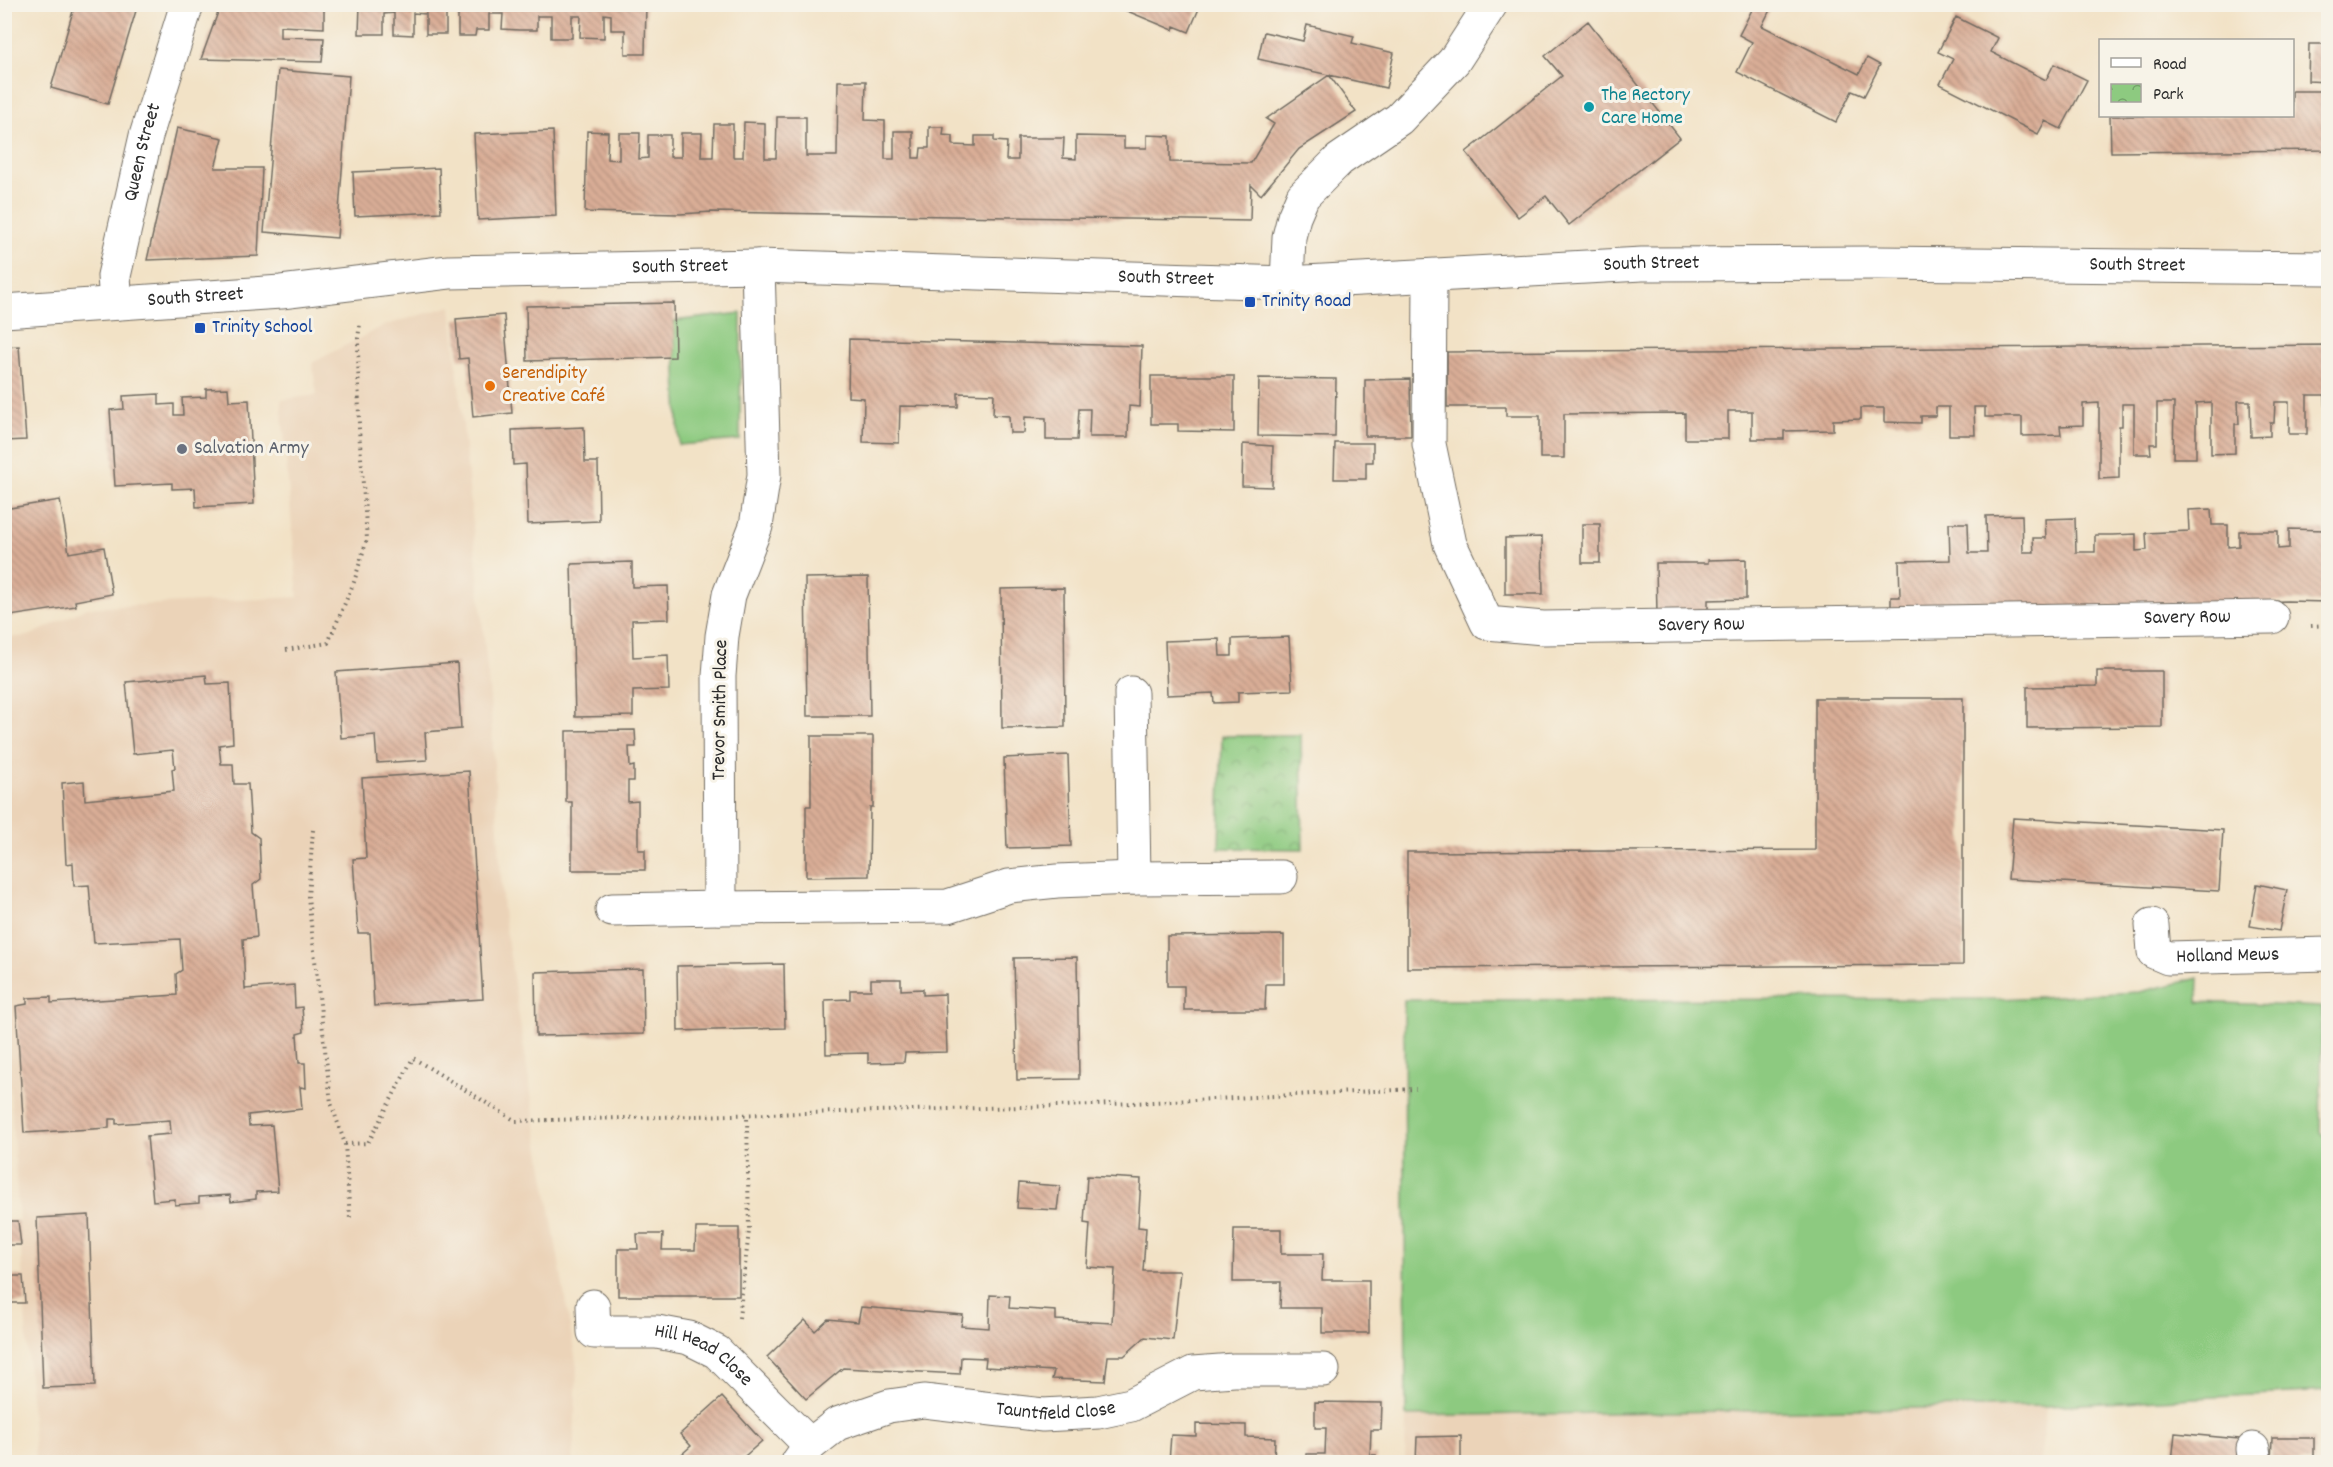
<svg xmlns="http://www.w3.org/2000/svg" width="2333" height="1467" viewBox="0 0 2333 1467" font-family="Dekko,sans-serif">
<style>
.built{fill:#ebd3b8}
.grass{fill:#8dca80;stroke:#5c7a56;stroke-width:1.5}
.park{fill:url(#park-crowns);stroke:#5c7a56;stroke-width:1.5}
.building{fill:url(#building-back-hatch)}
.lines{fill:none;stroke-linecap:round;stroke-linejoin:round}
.minor-casing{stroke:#716b61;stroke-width:35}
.path{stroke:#716b61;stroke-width:4;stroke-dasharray:1.5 4.5;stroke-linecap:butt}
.minor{stroke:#fff;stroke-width:33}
.culture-dot{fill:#0f9aa8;stroke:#f7f3e8;stroke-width:2}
.transit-dot{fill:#1a4fb4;stroke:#f7f3e8;stroke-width:2}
.food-dot{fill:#e8710a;stroke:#f7f3e8;stroke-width:2}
.worship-dot{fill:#6b7280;stroke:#f7f3e8;stroke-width:2}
.labels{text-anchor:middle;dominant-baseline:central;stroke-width:6;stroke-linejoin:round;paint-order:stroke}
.culture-label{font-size:20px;fill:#0d838f;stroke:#f7f3e8;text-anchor:start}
.street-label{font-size:20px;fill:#2b2b2b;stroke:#f7f3e8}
.transit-label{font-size:20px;fill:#164399;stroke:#f7f3e8;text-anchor:start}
.food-label{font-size:20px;fill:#c56008;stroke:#f7f3e8;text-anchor:start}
.worship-label{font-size:20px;fill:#5b616d;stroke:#f7f3e8;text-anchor:start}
</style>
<defs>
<pattern id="park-crowns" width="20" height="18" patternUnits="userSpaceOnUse" patternTransform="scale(1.5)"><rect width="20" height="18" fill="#8dca80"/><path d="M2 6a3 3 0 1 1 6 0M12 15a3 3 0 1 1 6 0" fill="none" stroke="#73a469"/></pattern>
<pattern id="building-back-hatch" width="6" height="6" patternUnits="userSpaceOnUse" patternTransform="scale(1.5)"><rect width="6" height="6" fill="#daae97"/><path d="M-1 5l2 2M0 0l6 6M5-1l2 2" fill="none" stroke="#b18e7b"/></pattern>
</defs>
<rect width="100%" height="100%" fill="#f7f3e8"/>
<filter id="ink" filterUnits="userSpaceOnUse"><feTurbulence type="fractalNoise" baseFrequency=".0167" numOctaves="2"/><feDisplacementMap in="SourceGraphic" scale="12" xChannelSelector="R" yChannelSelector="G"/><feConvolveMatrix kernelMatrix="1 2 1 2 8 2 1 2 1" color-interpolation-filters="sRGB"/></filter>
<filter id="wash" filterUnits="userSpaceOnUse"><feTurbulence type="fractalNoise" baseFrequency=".008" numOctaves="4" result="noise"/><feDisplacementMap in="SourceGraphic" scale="24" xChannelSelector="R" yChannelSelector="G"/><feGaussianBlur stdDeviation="1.35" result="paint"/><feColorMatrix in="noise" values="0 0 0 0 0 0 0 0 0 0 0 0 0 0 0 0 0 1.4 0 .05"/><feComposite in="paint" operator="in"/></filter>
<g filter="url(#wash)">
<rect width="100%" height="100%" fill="#f2e2c6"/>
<path class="built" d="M451,306L490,698L503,911L536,1127L577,1368L573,1462H35L5,1011L4,638L29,636L87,608L298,597L281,400L317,395L312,363L333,352L383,326Z
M2046,1406L2040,1462H1405L1406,1416Z"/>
<path class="grass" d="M741,313L740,440L679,445L674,321Z
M2199,978L2198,1002L2322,1007L2320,1132L2328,1140V1391L2046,1406L1406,1416L1404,1000L1999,999L2139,992Z"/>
<path class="park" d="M1301,735L1303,849L1219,848L1222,736Z"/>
<g id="blocks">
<path class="building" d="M75,4H138L108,104L51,88Z
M221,4H324V28L280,26V37L324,38L322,62L201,59Z
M360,4H646L645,54H625V30H611V15L604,14V38L580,37L581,16H572V38H551V16H537V30H519L502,29L503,14H489V30H476L475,36H458V12H446V34H426V14L413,13V35L394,34V13L384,14V34H359Z
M1121,4H1201L1189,32L1174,26L1173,30L1120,8Z
M1755,4L1770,10L1762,26L1859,74L1867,58L1880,65L1864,96L1852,91L1836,122L1737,72L1752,42L1739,35Z
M1956,17L1998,38L1991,52L2046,80L2054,64L2087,80L2061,129L2045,121L2038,134L1940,84L1953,59L1938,52Z
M1588,21L1680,138L1569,225L1546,196L1518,217L1466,152L1562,76L1545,56Z
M1307,25L1354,36L1352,43L1394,53L1386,88L1329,75L1356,112L1299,149L1261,195L1251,185L1250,221L712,212L680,214L585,212L587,131L608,132L607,159L619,160V133H640L639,159L648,158V135H670V157H681V133H702L701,157H713L714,124H733V157H743L744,122L765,123V158H776L777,117H806V156H837L838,81H866L865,120L885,121V159H894V131H913V158H920L921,148H929V127H944L943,135L953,136V145L975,146V136H994V141L1007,142L1006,160H1018V138H1064L1063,158L1076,159V136L1124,137V148H1147V135L1170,136V162L1251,163L1274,124L1266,119L1329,75L1258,59L1264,32L1303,41Z
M2309,44H2328V82L2308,81Z
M278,70L349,76L337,238L264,232Z
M2292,91H2328V150L2111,152L2110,116H2292Z
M177,128L223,138L215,168H262L258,256L147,260Z
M553,131L556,216L478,220L474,134Z
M439,168L441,212L355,216L353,172Z
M674,303L675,357L527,361L526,306Z
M504,315L512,413L473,417L468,358L459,359L456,319Z
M849,339L1142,346L1140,407L1129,406L1128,437H1089L1090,409H1079L1077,440H1046V418L1025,417L1024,433H1010L1009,416L993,415L994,394L958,393V407L900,406L899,443L863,442L864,398L848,397Z
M2328,345V417H2326L2325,395H2307V434H2289V402H2275L2274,423H2270V436L2251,437L2250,401H2238L2239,424H2235V453L2211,454V402L2196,403V458H2173L2174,403H2157V444H2150L2151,454H2134V404H2122V426H2119V478L2099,479V403L2083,404V425L2060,426L2061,435L2022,436V417H1985V407H1974L1975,435H1949V407H1936V416H1921V423L1884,422V408H1861V419L1833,420V430L1784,431V439H1752V411H1728V439H1685V413L1564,414V458H1540V416H1506V407H1447V352Z
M19,346L26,440L5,441L4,347Z
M1151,376H1234V432L1178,431V424H1151Z
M1259,378L1336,379L1335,437L1258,436Z
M1410,379L1411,436H1365V380Z
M228,388L229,401L249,400L254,504L196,507L195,488L172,489V483L115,486L110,410L124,409L123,396L159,394V405L174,404V415H183L182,398L206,397V389Z
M584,427L585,462H598L599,521L528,524L526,464L513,465L512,430Z
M1335,443H1373V462H1366V479H1334Z
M1243,444L1273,446L1272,487L1242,486Z
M60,500L69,553L104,547L112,594L75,601L76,606L4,617V509Z
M2211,509L2212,525H2228V547L2239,546V531H2278V549L2289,548V529L2325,530V546H2328V602L2287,601L1891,614V597H1900L1899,561L1950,560L1949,523H1968L1969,553H1987L1986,516L2022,515L2023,552H2034L2033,538H2046L2045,519L2075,518L2076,552H2095V535H2112L2136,534V551L2147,550L2146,533L2189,531L2188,510Z
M1582,524H1600V563H1582Z
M1542,537L1543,594H1505V538Z
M1746,559V599L1708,600V614L1657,615L1656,563H1708V560Z
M632,562V587L668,586L669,619L632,620L633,657L668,655L669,690L633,691V716L575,717L571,564Z
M868,577L870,716H807L805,578Z
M1064,588L1065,727L1002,728L1001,589Z
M1289,637L1292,690L1238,692V702L1214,703L1213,693L1167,695L1165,641L1219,639L1220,656H1232V639Z
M457,663L461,729L425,732L427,760L377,763L375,735L341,738L336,672Z
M2097,671H2162V727L2027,728V687L2097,686Z
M206,675L207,684L230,683L233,743L219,745L221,764H233L234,784H248L251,832L259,838L261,879L253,885L257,937L243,939L245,989L294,985L295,1008L302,1007L304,1032L297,1034L299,1063H305L306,1088L300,1087L302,1109L248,1115L249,1126L272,1125L278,1191L256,1192V1199L231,1202L230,1195L199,1197V1203L175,1205V1199L153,1201L147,1136L171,1134L170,1120L116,1124V1119H109V1128L24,1133L16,1006L27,1004V998L51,997V1003L177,995L176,974L182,970L180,939L94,943L89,885L74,886L73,863L66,864L62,783L84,781L85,800L174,791L172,769L175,768L173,750L133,754L126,682Z
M1815,698H1963V965L1407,968V852L1815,850Z
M635,730L636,747H629L630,767L634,766V781H628V802L638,801V850H645V870H572V802H566V731Z
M811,736H873V807H870L869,876L806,877V806H811Z
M1068,755L1071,846L1007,848L1004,758Z
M469,771L483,999L374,1006L370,933H358L353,859L366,858L362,778Z
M2013,818L2223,830L2219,891L2008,879Z
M2257,884L2287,890L2279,931L2250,926Z
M1284,935V984H1266L1265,1010H1184V986H1167V936Z
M1077,957L1079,1079L1017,1080L1014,958Z
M784,964L785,1028L678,1031L677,966Z
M643,969L644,1034L536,1036L535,972Z
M871,979H901V990L923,989V995L945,994L947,1052L905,1053L904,1062L868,1063V1053L826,1054L825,1000L850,999V990H871Z
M1087,1176L1141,1179L1138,1227L1146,1228L1143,1271H1180L1173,1340L1145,1337L1124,1356H1108L1105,1381L1052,1379L1054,1371L985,1367L986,1358L961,1357L960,1374L843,1368L806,1399L767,1357L805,1320L815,1331L828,1319L858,1322L861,1307L963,1315L961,1326L989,1328L990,1295L1010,1296L1009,1308L1056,1311V1320L1112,1323L1115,1269L1087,1267L1090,1224L1084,1223Z
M1019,1183L1060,1186L1057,1210L1017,1208Z
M89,1215L95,1386L43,1388L37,1218Z
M4,1221H18L21,1245H4Z
M696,1228H739V1296H618V1249H638L637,1234H663L662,1250H695Z
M1234,1229H1281V1254H1323L1322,1280H1369V1333H1322V1308H1280L1281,1282H1233Z
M4,1276H23L25,1303H4Z
M722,1397L762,1441L738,1462H673L691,1446L680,1434Z
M1315,1402L1382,1403L1381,1430H1371L1370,1455H1376L1375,1462H1306V1454H1325L1326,1428H1315Z
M1196,1424L1246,1425V1437L1275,1438L1274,1462H1169L1171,1435L1196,1436Z
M2175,1433L2239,1439L2236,1462H2172Z
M1461,1436V1462H1416L1417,1437Z
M2272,1438H2314V1462H2271Z"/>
</g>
</g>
<g filter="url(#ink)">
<use href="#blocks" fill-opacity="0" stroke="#716b61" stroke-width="1.5"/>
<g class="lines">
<g class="minor-casing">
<g id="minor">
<path d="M758,266L764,475L756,526L729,595L722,636L719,676L720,908L948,906L1009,886L1057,881L1134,878L1281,877"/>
<path id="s1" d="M1430,276L1429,444L1450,544L1487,623L1543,628L2272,617"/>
<path d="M1287,283L1289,237L1294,217L1303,196L1339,160L1399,119L1454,61L1491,4"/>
<path id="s2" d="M116,303L114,276L146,136L187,4"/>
<path id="s3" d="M4,311L281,292L449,272L758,266L1287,283L1642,264L1877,263L2328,268"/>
<path d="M1131,693L1134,878"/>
<path d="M612,910L720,908"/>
<path id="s4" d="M2152,925L2154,952L2168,958L2328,954"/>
<path id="s5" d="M593,1306L594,1332H657L689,1338L717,1352L810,1445"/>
<path d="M2253,1449L2255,1462"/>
<path id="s6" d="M798,1462L810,1445L837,1424L889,1406L924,1401L1043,1415L1098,1412L1131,1405L1193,1373L1234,1370H1323"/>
</g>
</g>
<path class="path" d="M2311,626L2328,625
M286,650L328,643L354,582L367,539L359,430L358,338L360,324
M313,830L308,897L331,1103L345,1144L350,1219
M345,1144L368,1143L413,1058L516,1121L1092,1105L1416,1089
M739,1318L749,1231L747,1115"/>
<use href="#minor" class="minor"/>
</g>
</g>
<circle class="culture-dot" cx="1589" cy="107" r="6"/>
<g class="transit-dot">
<rect x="1244" y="296" width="12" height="12" rx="3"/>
<rect x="194" y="322" width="12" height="12" rx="3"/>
</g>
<circle class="food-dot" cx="490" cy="386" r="6"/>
<circle class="worship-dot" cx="182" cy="449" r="6"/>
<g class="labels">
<g class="culture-label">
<text x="1601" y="96">The Rectory<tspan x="1601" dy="23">Care Home</tspan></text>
</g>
<g class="street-label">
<text stroke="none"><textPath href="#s2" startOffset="154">Queen Street</textPath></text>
<text stroke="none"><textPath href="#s3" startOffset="1650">South Street</textPath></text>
<text stroke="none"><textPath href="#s3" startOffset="2136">South Street</textPath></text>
<text stroke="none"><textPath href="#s3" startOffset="678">South Street</textPath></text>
<text stroke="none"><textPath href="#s3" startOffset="1164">South Street</textPath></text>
<text stroke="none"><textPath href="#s3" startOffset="192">South Street</textPath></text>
<text stroke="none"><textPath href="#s1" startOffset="1058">Savery Row</textPath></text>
<text stroke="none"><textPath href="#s1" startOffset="572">Savery Row</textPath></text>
<text transform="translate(721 710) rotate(-89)">Trevor Smith Place</text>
<text stroke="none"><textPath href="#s4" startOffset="102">Holland Mews</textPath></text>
<text stroke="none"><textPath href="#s5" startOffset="142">Hill Head Close</textPath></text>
<text stroke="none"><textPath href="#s6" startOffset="278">Tauntfield Close</textPath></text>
</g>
<g class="transit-label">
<text x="1262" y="302">Trinity Road</text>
<text x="212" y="328">Trinity School</text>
</g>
<g class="food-label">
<text x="502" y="374">Serendipity<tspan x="502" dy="23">Creative Café</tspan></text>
</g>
<g class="worship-label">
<text x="194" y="449">Salvation Army</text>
</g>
</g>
<rect width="2333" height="1467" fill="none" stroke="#f7f3e8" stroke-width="24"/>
<rect x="2099" y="39" width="195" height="78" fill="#f7f3e8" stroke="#a5a39c" stroke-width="1.5"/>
<rect x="2111" y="58" width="30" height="9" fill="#ffffff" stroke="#a5a39c" stroke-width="1.5"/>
<text x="2153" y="69" font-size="18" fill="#2b2b2b">Road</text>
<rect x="2111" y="84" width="30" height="18" fill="url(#park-crowns)" stroke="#a5a39c" stroke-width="1.5"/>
<text x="2153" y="99" font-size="18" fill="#2b2b2b">Park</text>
</svg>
